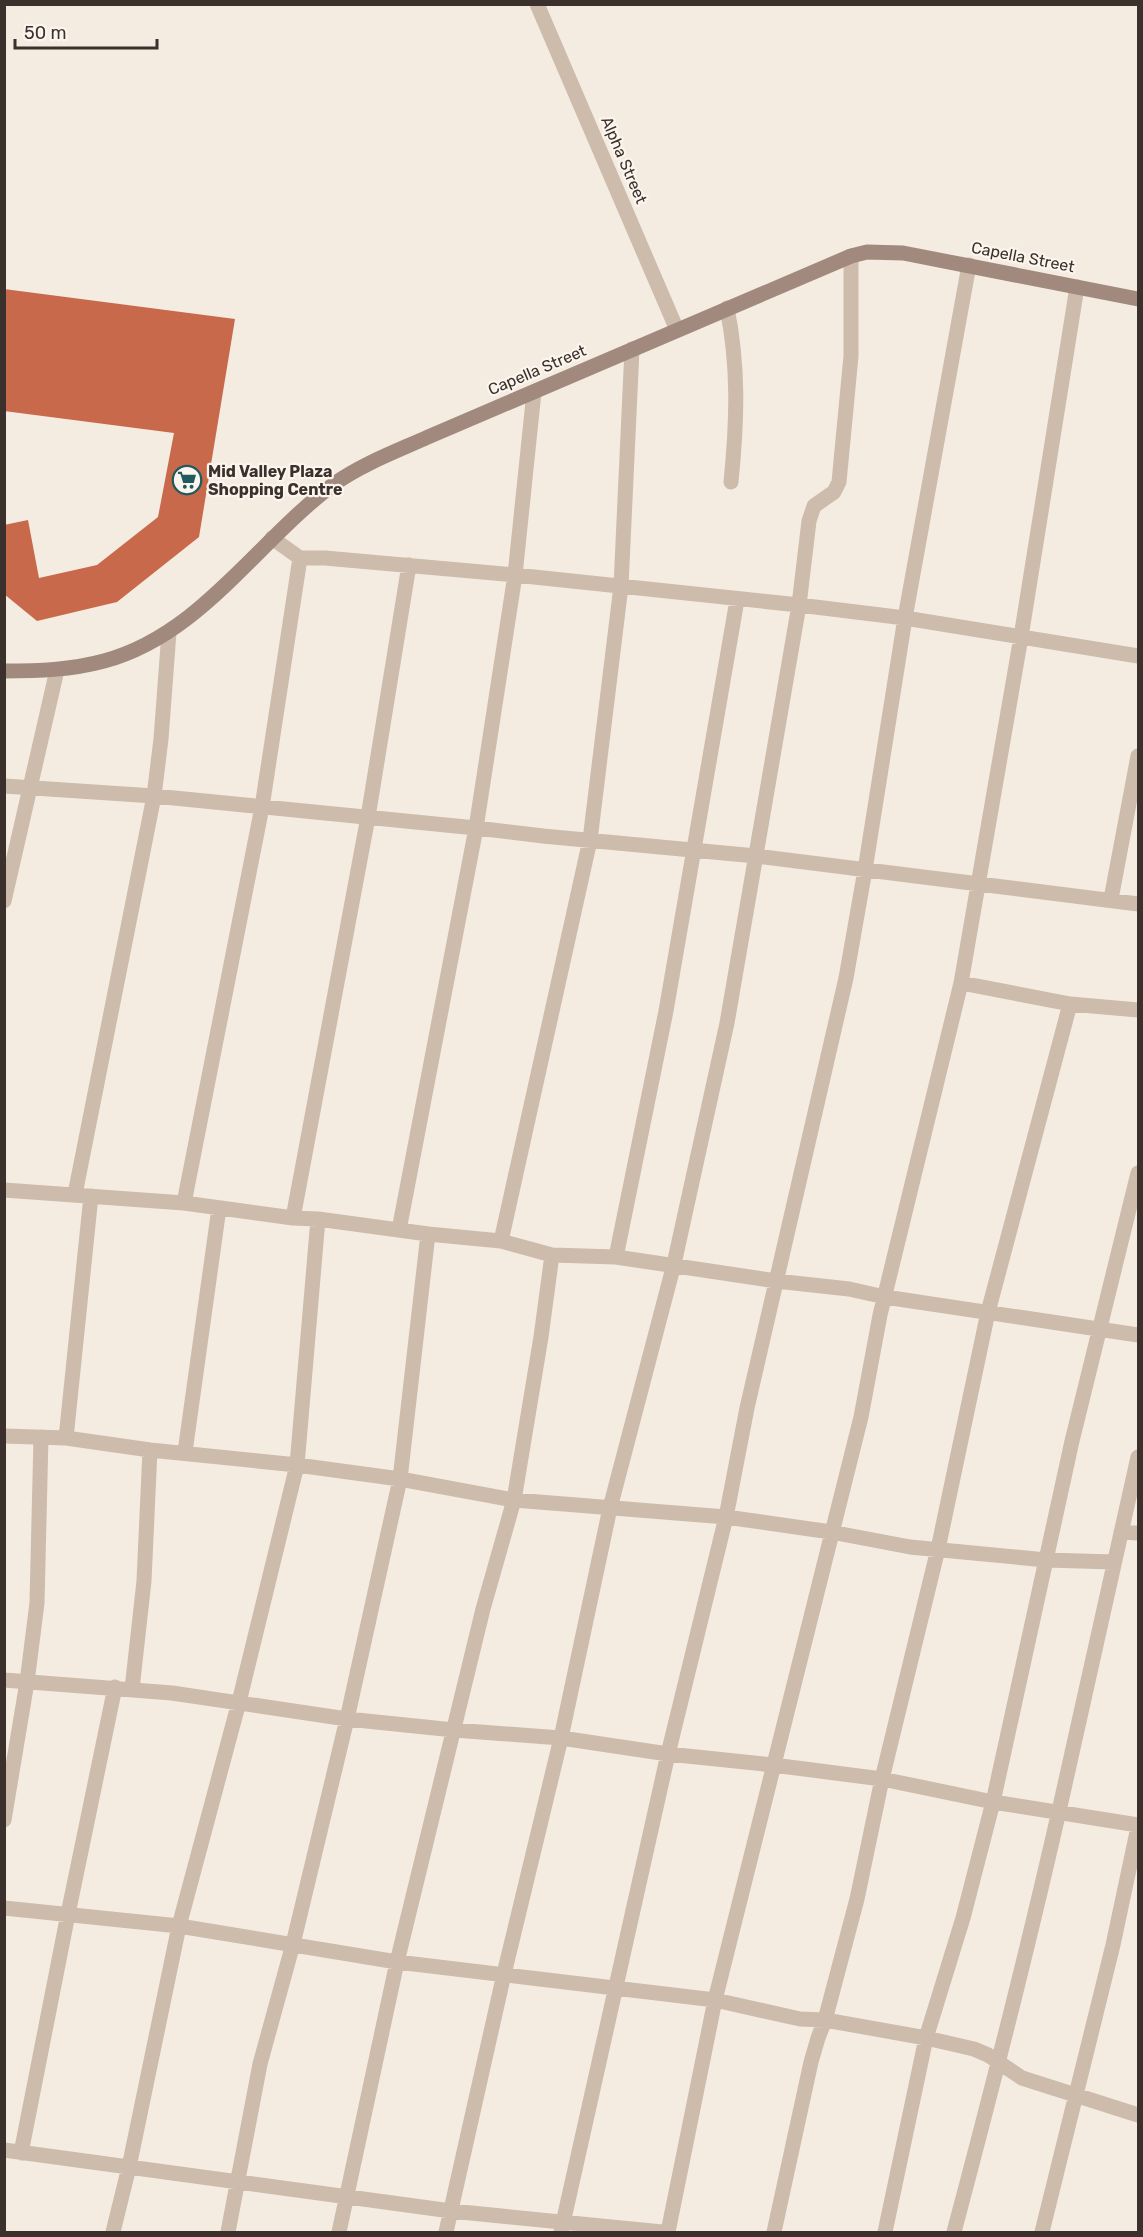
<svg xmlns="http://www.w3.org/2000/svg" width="1143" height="2237" viewBox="0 0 1143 2237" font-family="Rubik,sans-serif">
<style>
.building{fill:#c8694b}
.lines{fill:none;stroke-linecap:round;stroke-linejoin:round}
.street{stroke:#cdbbac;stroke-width:15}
.secondary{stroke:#a18a7d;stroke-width:15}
.labels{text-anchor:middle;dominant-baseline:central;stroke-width:4.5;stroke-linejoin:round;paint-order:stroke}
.street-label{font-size:16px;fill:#3b302b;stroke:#fbf5ee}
.poi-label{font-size:16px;font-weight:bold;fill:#3b302b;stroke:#fbf5ee;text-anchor:start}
</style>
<rect width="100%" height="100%" fill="#f4ebe1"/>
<path class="building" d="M4,289L235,319L199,537L117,602L37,621L4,594V525L28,520L39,578L97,565L158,517L174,433L4,411Z"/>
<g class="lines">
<path class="street" d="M537,4L677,330
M727,308C739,367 737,422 731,482
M300,558H325L515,575L799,605L905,618L1138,656
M4,786L154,796L476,828L543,836L756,856L1138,904
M1111,899L1138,756
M4,901L57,670
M961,983L1070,1004L1138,1010
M4,1190L184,1203L293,1218L318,1219L428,1234L501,1241L552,1255L616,1257L776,1281L849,1289L885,1297L1138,1335
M75,1194L154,796L161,739L169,632
M184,1203L262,807L300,558L272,538
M293,1218L368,817L409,565
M399,1230L476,828L515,575L534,392
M501,1241L590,840L621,586L632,349
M616,1257L666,1011L737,600
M4,1436L66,1438L150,1450L297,1465L400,1479L514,1500L726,1517L831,1532L910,1547L1046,1560L1114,1562
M66,1438L91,1196
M185,1452L219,1208
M1121,1532L1138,1533
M4,1680L172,1693L347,1719L454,1730L561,1738L668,1754L773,1765L882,1779L993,1802L1138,1825
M132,1689L144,1581L150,1450
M4,1820L27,1682L37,1603L41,1437
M4,1908L179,1926L397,1962L715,2000L800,2019L825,2020L926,2038L974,2049L988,2055L1022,2078L1138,2115
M4,2150L451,2211L662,2232
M21,2153L68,1914L115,1687
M113,2232L129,2167L179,1926L239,1702L297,1465L318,1219
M228,2232L260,2064L293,1944L347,1719L400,1479L428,1234
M339,2232L397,1962L483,1609L514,1500L541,1337L552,1255
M446,2232L504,1974L561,1738L610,1508L674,1264L727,1023L799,605L809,521L814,506L834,492L839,482L851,356V256
M561,2232L668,1754L726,1517L747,1408L846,978L865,870L905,618L969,265
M668,2232L715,2000L861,1417L880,1315L961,983L1021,637L1077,287
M774,2232L811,2062L818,2038L825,2020L857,1899L882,1779L938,1549L988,1312L1070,1004
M885,2232L926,2038L963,1918L993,1802L1072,1441L1138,1173
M954,2232C991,2093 1027,1952 1059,1811C1086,1693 1111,1575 1138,1457
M1042,2232L1113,1945L1138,1827"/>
<path class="secondary" d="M4,671C38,671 71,670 104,661C201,635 257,541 334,484C362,464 397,451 428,437L851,256L867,252L903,253L1138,299"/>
</g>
<defs>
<g id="supermarket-ring" transform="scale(1.5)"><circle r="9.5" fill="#fbf5ee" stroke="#1f5a5e" stroke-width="1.5"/><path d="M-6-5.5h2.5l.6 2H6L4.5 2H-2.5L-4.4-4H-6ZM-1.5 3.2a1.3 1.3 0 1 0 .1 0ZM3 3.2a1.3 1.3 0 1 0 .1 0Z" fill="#1f5a5e"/></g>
</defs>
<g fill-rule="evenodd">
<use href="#supermarket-ring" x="187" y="480"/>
</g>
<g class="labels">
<g class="street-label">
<text transform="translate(624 160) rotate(67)">Alpha Street</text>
<text transform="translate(1023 257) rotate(11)">Capella Street</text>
<text transform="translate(537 370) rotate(-23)">Capella Street</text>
</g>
<g class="poi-label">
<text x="208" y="471">Mid Valley Plaza<tspan x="208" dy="18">Shopping Centre</tspan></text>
</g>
</g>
<rect width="1143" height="2237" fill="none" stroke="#3b302b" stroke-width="12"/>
<path d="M15 39v9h142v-9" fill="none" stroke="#3b302b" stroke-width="3"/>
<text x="24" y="39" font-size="18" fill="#3b302b" stroke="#fbf5ee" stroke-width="4.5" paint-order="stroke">50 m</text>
</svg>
